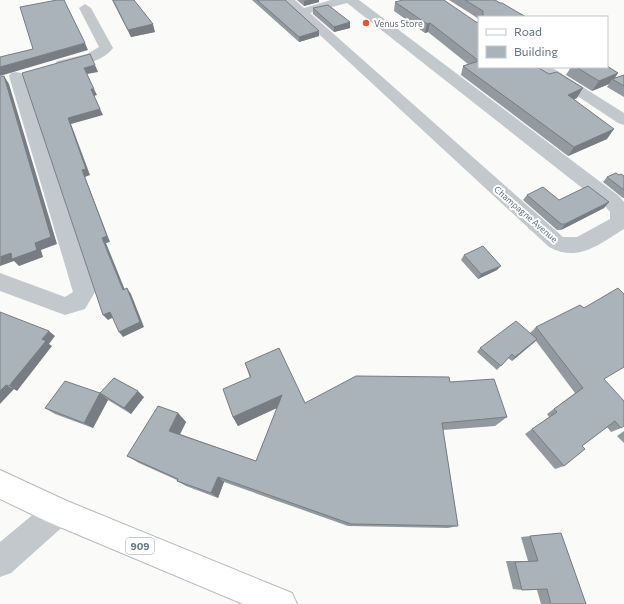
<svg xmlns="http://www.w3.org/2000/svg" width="624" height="604" viewBox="0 0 624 604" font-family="Commissioner,sans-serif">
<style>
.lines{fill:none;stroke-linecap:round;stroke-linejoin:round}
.major-casing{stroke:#b5babe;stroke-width:2}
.minor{fill:#c3c8cc;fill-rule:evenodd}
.major{fill:#fff;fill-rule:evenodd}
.wall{fill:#929a9f}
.shaded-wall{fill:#777d82}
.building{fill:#aab3b9;stroke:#777d82}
.poi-dot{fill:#e4572e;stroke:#fff;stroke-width:1.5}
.labels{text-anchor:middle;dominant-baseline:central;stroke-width:4;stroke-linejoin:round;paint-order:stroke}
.far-poi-label{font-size:9px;fill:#657683;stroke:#fff;text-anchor:start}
.far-street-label{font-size:9px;fill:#657683;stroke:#fff}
.shield{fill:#fff;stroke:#939fa8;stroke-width:1}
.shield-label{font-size:10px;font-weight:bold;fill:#657683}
</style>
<rect width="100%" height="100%" fill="#fafaf8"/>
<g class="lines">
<g class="major-casing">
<path id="major" d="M0,470L67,501L292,593L297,604H243L48,522L0,499Z"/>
</g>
<path class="minor" d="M282,0H295L304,8L331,0H359L619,196L624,202V229C599,244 579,263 549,247ZM347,3L605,206L610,212V219L577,237H563L310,13Z
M85,4L91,8L113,48C102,63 79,65 62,68L57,67L55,64L57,61L87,54L99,47L79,8Z
M534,67H551L624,113V125L618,123Z
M16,72L21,73L23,76L95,292L85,309L65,315L0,291V273L65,297L73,292L9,76L11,73Z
M58,497L68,502L73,512L68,522L11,573L0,577V542L48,502Z"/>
<use href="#major" class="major"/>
</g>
<path class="wall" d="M112,0H134L155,32L131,37Z
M252,0H285L319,31V36L299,42Z
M297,0H319V2L304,6Z
M449,0H495L526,17H479V19Z
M395,2L476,22L479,67L577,98L574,99L607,139L568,156L461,75L463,66L468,64L428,32L425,33L394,11Z
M313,8L350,28L334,32L313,14Z
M571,67H607L618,73L615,78L624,75V97L607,87L609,84L592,91L566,75Z
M619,175L624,176V198H623L603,182L607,177Z
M527,195L559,200L609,202L604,208L561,230H557L523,200Z
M464,255L497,270L478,279L461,260Z
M536,327L604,379L621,428L611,432L607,427L582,446L564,466L555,469L525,434L549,417L547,414L575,393L536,341L512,361L508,358L497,370L477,352L480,348L530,333Z
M245,363L305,403L450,382L507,417L495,426L443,430L458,526L448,528L348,526L224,482L218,498L186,486L177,481V480L139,463L127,456L178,413L186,422L180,434L256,461L277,408L238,426L233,417L250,378Z
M100,393L144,397L131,414L108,400L93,428L55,414L45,408Z
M624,431V443L617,436Z
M561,533L586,604H541L537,590H522L513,589L506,561H528L521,537Z"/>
<path class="shaded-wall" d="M308,0H319V2L304,6V1Z
M350,22V28L334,32V27Z
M430,23L428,32L425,33L427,24Z
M153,24L155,32L131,37L128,30Z
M319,31V36L299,42V37Z
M85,43L88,50L0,76V67Z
M95,65L98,72L87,74L84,68Z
M618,73L613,80L612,79L609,84L592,91L599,81Z
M4,76L9,84L57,244L41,250L43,257L19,266L14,261L0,266Z
M583,88L577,98L563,104L568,95Z
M91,89H94L97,95L94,96L103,115L71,124L90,175L85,177L110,242L106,243L127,295L123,290L102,238L82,170L68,118Z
M614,129L607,139L568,156L574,147Z
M609,202L604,208L561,230L565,224Z
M501,266L497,270L478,279L481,274Z
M127,288L131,294L144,327L123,337L119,332Z
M110,312L114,317L108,320L103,315Z
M49,331L55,336L49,344L52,346L17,391L9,386L42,339Z
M537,339L533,343L512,361L515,357Z
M6,385L14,389L0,404V391Z
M138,391L144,397L131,414L124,408Z
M100,393L108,400L93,428L84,423Z
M282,395L283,405L238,426L233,417Z
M178,413L186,422L178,438L169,431Z
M218,477L224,482L218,498L211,493Z"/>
<path class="building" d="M57,0H64L85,43L0,67V57L33,49L20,7Z
M113,0H134L153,24L128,30Z
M257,0H285L319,31L299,37Z
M403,0H444L476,22L479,23V67H537L549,74L557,72L583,88L568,95L614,129L574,147L463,66L479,61L430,23L427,24L395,2Z
M465,0H495L500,3H502L526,17H483V11Z
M328,5L350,22L334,27L313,8Z
M90,54L95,65L84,68L94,89H91L100,109L68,118L86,169L82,170L107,236L102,238L123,290L127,288L140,322L119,332L110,312L103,315L22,73Z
M607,66L618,73L599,81L576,67H607Z
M624,75V86L612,79Z
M4,76L51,237L35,243L37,250L12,259L11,253L0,257V77Z
M616,173L619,175L621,174L624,176V190L607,177Z
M588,186L609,202L565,224H561L527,195L543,187L559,200Z
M483,246L501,266L481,274L464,255Z
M618,288L624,294V367L604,379L624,401V426L621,428L615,421L582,446L585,449L564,466L532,429L557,412L554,409L583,388L536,327L580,305L584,308Z
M0,312L49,331L42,339L46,341L9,386L6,385L0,391Z
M516,321L537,339L515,357L512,354L501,366L480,348Z
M279,348L305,403L356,376L449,377L450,382L494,379L507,417L442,423L458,526L351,524L218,477L211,493L177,481L178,479L127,456L158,406L178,413L169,431L256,461L282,395L233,417L223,389L251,377L245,363Z
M114,378L138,391L124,408L100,393Z
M65,381L100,393L84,423L45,408Z
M561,533L586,604H551L547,589L522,590L515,562L538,561L530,536Z"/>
<circle class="poi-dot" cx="366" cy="23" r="4"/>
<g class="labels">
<g class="far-poi-label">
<text x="374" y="23">Venus Store</text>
</g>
<g class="far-street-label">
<text transform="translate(526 214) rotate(41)">Champagne Avenue</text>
</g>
<rect class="shield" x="126" y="538" width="28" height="16" rx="3"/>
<g class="shield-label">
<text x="140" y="546">909</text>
</g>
</g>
<rect x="478" y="16" width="130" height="52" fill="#ffffff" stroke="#c1c8cd"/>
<rect x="486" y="29" width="20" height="6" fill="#ffffff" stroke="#c1c8cd"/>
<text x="514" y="36" font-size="12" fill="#657683">Road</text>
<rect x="486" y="46" width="20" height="12" fill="#aab3b9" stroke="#c1c8cd"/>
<text x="514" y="56" font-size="12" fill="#657683">Building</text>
</svg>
